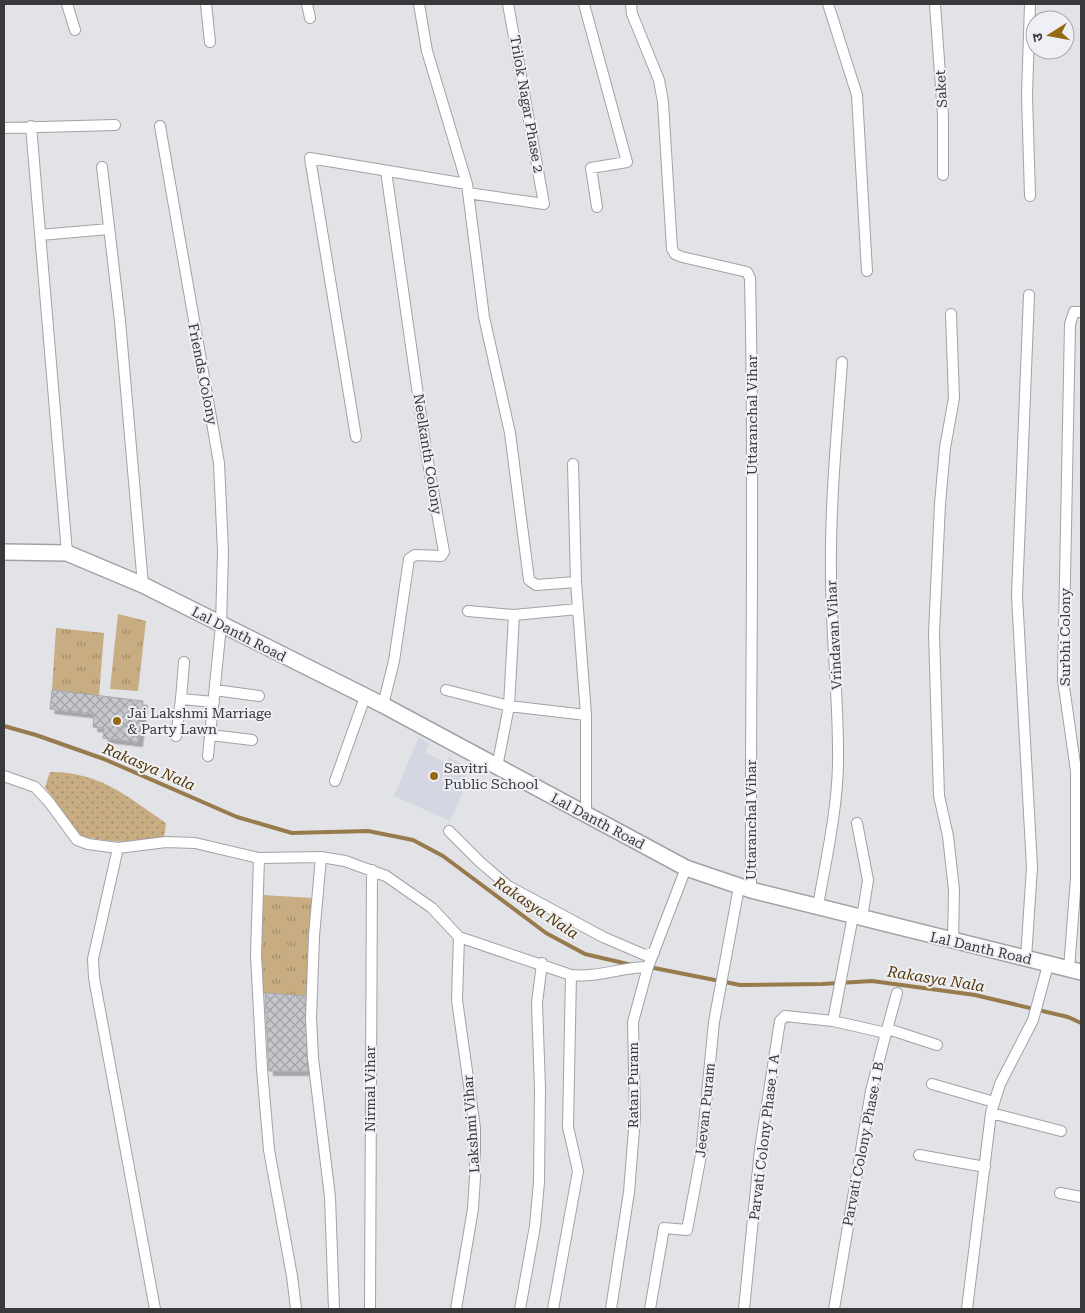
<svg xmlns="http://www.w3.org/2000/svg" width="1085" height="1313" viewBox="0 0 1085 1313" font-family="'Roboto Serif','Noto Sans Devanagari',serif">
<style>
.built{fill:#d4d6e1}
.grass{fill:url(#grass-tufts)}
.park{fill:url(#park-dots)}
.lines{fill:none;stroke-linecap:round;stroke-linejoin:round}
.stream{stroke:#987b4d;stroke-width:4}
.building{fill:url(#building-cross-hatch);stroke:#a8a8ad;filter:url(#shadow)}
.street-casing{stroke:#a1a2a6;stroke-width:12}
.secondary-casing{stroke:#a1a2a6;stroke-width:18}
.street{stroke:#fff;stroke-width:10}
.secondary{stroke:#fff;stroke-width:15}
.poi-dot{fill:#966916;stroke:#eff0f5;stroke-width:2}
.labels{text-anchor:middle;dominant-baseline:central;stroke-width:4;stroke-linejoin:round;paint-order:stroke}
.street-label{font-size:14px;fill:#39393b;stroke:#eff0f5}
.poi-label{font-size:14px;fill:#39393b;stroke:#eff0f5;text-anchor:start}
.water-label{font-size:15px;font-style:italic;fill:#533600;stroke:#eff0f5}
</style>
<defs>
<pattern id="grass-tufts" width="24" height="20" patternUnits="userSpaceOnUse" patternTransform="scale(1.25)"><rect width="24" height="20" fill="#c8ac82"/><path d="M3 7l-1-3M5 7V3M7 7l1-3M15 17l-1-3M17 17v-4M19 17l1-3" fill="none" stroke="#a38d6c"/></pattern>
<pattern id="park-dots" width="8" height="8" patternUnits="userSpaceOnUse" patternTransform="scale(1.25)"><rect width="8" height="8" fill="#c8ac82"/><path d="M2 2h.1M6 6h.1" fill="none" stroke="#a38d6c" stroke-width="1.8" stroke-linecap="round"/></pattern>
<pattern id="building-cross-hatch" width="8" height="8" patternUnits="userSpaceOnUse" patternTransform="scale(1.25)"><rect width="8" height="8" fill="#c6c7cc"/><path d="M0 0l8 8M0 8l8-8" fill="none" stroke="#a2a3a7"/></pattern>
<filter id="shadow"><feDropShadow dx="4.5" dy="4.5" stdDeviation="0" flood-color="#0004"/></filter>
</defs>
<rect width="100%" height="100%" fill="#e2e3e7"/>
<path class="built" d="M419,737L429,743L425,753L446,762L449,757L469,768L462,783L466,785L450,821L394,796Z"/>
<path class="grass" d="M118,614L146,621L138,691L110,689Z
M56,628L104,633L99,696L52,690Z
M262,895L312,898L307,996L263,993L260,947Z"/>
<path class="park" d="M50,772C101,772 126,796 166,823L164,839C134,843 107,843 78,835L45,787Z"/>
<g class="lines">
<path class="stream" d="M4,726L36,735L104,759L237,817L292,833L368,831L413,840L443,856L546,933L585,954L632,965
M649,967L740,985L822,984L872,981L975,995L1068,1017L1081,1023"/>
</g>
<path class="building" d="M52,690L143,701L138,742L103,738L104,728L93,727L94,714L50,709Z
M265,993L305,996L308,1071H269Z"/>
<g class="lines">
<g class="street-casing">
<path id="street" d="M67,4L75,30
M206,4L210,42
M307,4L310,18
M419,4L427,51L467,184L484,317L510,433L529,580L536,585L576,582
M584,4L627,162L591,168L597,207
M631,4L632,14L659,80L663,102L672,249L675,254L682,257L747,272L750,278C755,482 750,686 751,890
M828,4L857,95L867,271
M935,4L943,116V175
M1030,4L1027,95L1030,196
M31,126L67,553
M160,126L219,463L223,551L221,625L208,756
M4,128L115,125
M102,167L120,321L143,585
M468,193L544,204L508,4
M40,235L109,229
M951,314L954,398L945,448L940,504L934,633L939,796L948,836L954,890L953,942
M356,437L310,158L467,184
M573,464L576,582L586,715V813
M468,611L514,615
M184,662L181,699L214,702
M215,690L259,696
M446,690L509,706L586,715
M383,705L394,661L409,559L415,555L441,556L444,552L426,451L386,171
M211,735L252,740
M176,736L181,699
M497,767L509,706L514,615L578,609
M4,776L35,787L49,802L77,840L88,844L118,848L166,842L195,843L259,858L321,857L345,861L386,876L432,908L459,937L571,975C597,978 622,967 648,967
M335,781L365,697
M857,823L868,880L862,918
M449,831L480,862L508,886L603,937L645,955L654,953
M118,848L93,959L94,978L155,1309
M321,857L314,936L311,1018L313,1058L330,1197L334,1309
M259,858L256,955L262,1069L269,1150L292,1276L296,1309
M818,906C826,859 837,812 838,764C839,700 831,637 831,574C830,503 837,432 842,362
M1026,958L1032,867L1017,596L1029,295
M1069,969L1076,878V771L1063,680L1070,324L1074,312H1081
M833,1021L853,916
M888,1029L937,1045
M886,1033L897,993
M932,1084L994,1102
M991,1113L1061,1131
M919,1155L985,1167
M1060,1193L1081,1197
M370,1309L372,870
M456,1309L473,1209L475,1177V1128L457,1000L459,937
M520,1309L535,1226L539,1182L540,1088L537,1003L542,963
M553,1309L578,1171L568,1127L571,975
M611,1309L629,1192L635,1117L633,1022L648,967L686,868
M650,1309L664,1228L687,1230L701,1155L714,1022L739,887
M744,1309L760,1149L780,1021L785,1016L833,1021L886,1033L871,1091L834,1309
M967,1309L991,1113L1000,1084L1033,1020L1048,965"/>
</g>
<g class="secondary-casing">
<path id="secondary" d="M4,552L67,553L143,585L383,705L686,868L751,890L1081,972"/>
</g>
<use href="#street" class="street"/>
<use href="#secondary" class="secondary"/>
</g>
<g class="poi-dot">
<circle cx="117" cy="721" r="5"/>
<circle cx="434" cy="776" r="5"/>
</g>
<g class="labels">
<g class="street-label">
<text transform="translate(941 89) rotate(-93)">Saket</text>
<text transform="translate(527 104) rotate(80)">Trilok Nagar Phase 2</text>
<text transform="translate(203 374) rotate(79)">Friends Colony</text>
<text transform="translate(752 415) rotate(-90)">Uttaranchal Vihar</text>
<text transform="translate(428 454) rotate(81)">Neelkanth Colony</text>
<text transform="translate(239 634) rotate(27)">Lal Danth Road</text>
<text transform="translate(834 635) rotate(-93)">Vrindavan Vihar</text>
<text transform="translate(1065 637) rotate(-90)">Surbhi Colony</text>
<text transform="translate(751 820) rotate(-90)">Uttaranchal Vihar</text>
<text transform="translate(598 821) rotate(28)">Lal Danth Road</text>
<text transform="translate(981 948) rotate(13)">Lal Danth Road</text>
<text transform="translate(633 1085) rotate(-90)">Ratan Puram</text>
<text transform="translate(370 1089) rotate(-90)">Nirmal Vihar</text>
<text transform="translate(705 1110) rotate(-84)">Jeevan Puram</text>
<text transform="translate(471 1124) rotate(-94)">Lakshmi Vihar</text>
<text transform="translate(764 1137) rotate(-83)">Parvati Colony Phase 1 A</text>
<text transform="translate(863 1144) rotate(-79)">Parvati Colony Phase 1 B</text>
</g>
<g class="poi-label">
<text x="127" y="713">Jai Lakshmi Marriage<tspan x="127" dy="16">&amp; Party Lawn</tspan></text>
<text x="444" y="768">Savitri<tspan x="444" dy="16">Public School</tspan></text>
</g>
<g class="water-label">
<text transform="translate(149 767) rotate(23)">Rakasya Nala</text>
<text transform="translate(536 908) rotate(34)">Rakasya Nala</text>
<text transform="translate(936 979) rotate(9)">Rakasya Nala</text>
</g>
</g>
<rect width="1085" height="1313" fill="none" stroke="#39393b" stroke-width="10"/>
<g transform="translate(1050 35) rotate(259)"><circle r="24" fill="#eff0f5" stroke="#a6a7ab"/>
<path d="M0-4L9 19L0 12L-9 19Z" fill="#966916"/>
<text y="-8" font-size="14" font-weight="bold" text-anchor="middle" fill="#39393b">उ</text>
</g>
</svg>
